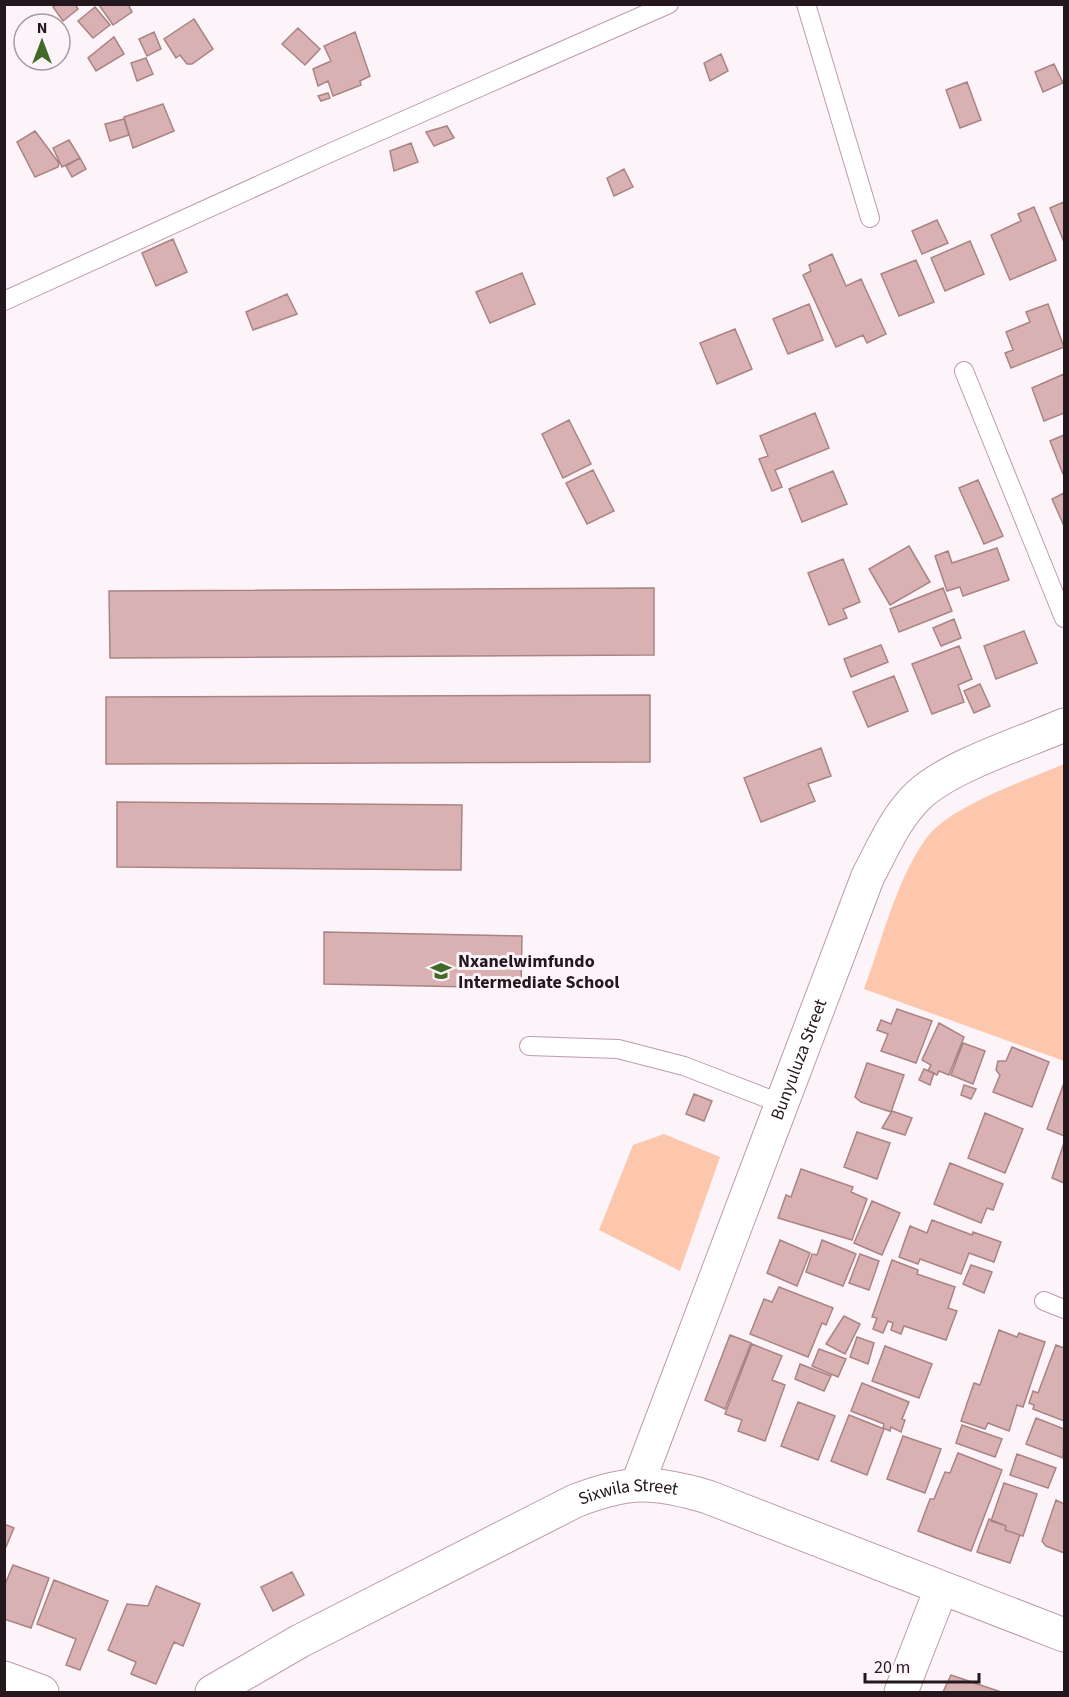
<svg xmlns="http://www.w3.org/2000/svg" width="1069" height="1697" viewBox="0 0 1069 1697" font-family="'Source Sans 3',sans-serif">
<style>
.green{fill:#fdc7ae}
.building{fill:#dab1b2;stroke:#aa8385;stroke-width:1.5}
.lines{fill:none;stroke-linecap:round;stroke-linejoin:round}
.lane-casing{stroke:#bd9bad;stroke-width:20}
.street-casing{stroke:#bd9bad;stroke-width:35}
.lane{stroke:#fff;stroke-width:18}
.street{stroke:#fff;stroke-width:33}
.labels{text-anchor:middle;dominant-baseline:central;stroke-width:6;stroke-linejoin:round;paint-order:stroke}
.poi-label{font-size:18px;font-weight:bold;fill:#24171e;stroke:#fcf4f8;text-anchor:start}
.street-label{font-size:18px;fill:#24171e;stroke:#fcf4f8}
</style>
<rect width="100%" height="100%" fill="#fcf4f8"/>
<path class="green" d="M1064,764V1061L864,989C882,941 895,883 925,840C947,807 1027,780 1064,764Z
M664,1134L720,1157L680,1271L599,1230L633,1145Z"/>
<path class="building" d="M57,4H75L78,9L63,21L53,7Z
M128,4L132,12L113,25L99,5Z
M95,7L110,25L93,38L78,21Z
M194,19L213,49L192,64H187L180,55L176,58L164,39Z
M298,28L320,49L305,65L282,44Z
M154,32L161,49L147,56L139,39Z
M355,32L370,76L360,81L361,85L333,96L328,81L318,86L313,69L331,61L324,46Z
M114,37L124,54L96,71L88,58Z
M721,54L728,71L710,81L704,63Z
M146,58L153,74L137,81L131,63Z
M1054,64L1063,83L1043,92L1035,72Z
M967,82L981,120L960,128L946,90Z
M328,93L330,98L321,101L318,96Z
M163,104L174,131L133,148L124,117Z
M124,119L129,135L110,141L105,124Z
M447,126L454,138L434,146L426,132Z
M35,131L59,163L58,167L35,177L17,142Z
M69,140L80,158L62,167L53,148Z
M411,143L418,162L394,171L390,151Z
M80,158L86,169L72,177L66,166Z
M624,169L633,187L614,196L607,178Z
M1064,202V242L1050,208Z
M1034,207L1056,260L1010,280L991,235L1021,221L1018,214Z
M937,220L948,243L922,254L912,231Z
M173,239L187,272L156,286L142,253Z
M970,241L984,274L945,291L931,258Z
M832,254L846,286L861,279L886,334L867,343L863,335L836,347L803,275L811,271L809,265Z
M916,260L934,302L899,316L881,274Z
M522,273L535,304L490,323L476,292Z
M287,294L297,314L253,330L246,312Z
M809,304L823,340L788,354L773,319Z
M1048,304L1064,347L1011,368L1005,353L1013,350L1006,332L1030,322L1026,312Z
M735,329L752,369L717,384L700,343Z
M1064,374V413L1044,421L1032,388Z
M815,413L829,448L775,470L782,487L772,491L759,459L768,456L760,436Z
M569,420L591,464L563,478L542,434Z
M1064,435V474H1063L1050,441Z
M593,470L614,511L587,524L566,483Z
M833,471L847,504L802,522L789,489Z
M978,480L1003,536L984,544L959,488Z
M1064,493V526L1052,499Z
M909,546L930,582L890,605L869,569Z
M997,548L1009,580L963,596L960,587L947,591L935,556L948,551L952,563Z
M843,559L860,602L843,609L847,618L829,625L808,573Z
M654,588V655L110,658L109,591Z
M943,588L952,611L899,632L890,609Z
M954,619L961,638L941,646L933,628Z
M1024,631L1037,663L996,679L984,646Z
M881,645L888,662L851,677L844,659Z
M959,646L972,679L958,685L964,702L932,714L912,664Z
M894,676L908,711L868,727L853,692Z
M980,684L990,706L974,713L964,691Z
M650,695V762L106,764V697Z
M821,748L831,776L808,784L815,801L761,822L744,778Z
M117,802L462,805L461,870L117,867Z
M324,932L522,936L521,988L324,984Z
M897,1009L932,1021L916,1063L881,1051L888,1034L877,1030L881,1020L891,1024Z
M939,1023L964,1037L949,1075L939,1071L937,1075L928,1071L931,1065L922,1060Z
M963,1043L985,1051L973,1084L951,1075Z
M1012,1047L1049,1062L1032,1107L993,1092L1000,1075L996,1070L998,1061H1006Z
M867,1063L904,1075L891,1112L861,1102L855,1097Z
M924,1069L934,1073L930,1085L919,1080Z
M1064,1083V1136L1047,1129Z
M964,1085L976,1089L971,1099L961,1095Z
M694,1094L712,1101L704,1121L686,1114Z
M892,1111L912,1118L905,1135L882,1128Z
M985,1113L1023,1129L1005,1173L968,1158Z
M857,1132L890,1143L877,1179L844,1167Z
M1064,1143V1183L1052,1178Z
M950,1163L1003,1184L993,1210L987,1208L981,1223L934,1204Z
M801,1169L853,1187L851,1192L867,1199L852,1240L778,1218L786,1195L791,1197Z
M872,1201L900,1213L882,1255L854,1243Z
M932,1220L972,1235L973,1232L1001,1242L994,1262L969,1253L961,1274L920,1259L918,1264L899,1257L910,1226L927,1233Z
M780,1240L810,1253L797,1286L767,1273Z
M822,1240L856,1254L843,1286L806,1272L812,1254L817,1255Z
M860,1254L879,1261L869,1290L849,1283Z
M892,1260L918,1270L917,1274L955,1287L948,1308L957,1311L946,1340L904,1326L901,1334L891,1330L893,1323L888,1321L883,1333L873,1329L877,1318L872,1317Z
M971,1265L992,1272L984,1293L963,1284Z
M779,1287L833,1308L826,1325L822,1323L808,1357L750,1334L764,1299L772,1302Z
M844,1316L860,1324L845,1354L826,1344Z
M999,1330L1017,1337L1019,1333L1045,1342L1023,1407L1017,1405L1009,1431L988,1423L985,1429L961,1421L974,1383L980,1385Z
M730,1335L751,1343L725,1409L705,1400Z
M857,1337L874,1343L868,1364L850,1357Z
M752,1344L782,1356L772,1380L785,1385L765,1441L738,1431L742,1420L725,1414Z
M1056,1345L1064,1348V1421L1033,1409L1034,1405L1029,1403L1033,1391L1038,1393Z
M885,1346L932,1364L919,1398L872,1381Z
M819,1349L846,1359L838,1377L812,1366Z
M800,1364L831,1376L824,1391L795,1379Z
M862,1383L909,1402L902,1419L905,1420L901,1432L891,1427L890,1431L883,1428L884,1424L851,1411Z
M798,1402L835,1416L818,1460L781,1446Z
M849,1415L884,1429L867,1475L831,1461Z
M1036,1418L1064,1429L1063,1458L1026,1444Z
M962,1425L1002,1439L995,1457L956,1443Z
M903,1436L941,1449L925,1493L887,1479Z
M958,1453L1002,1470L971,1551L918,1531L930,1499H934L945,1472L950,1473Z
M1017,1454L1056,1468L1048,1488L1010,1475Z
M1004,1483L1037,1494L1023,1536L1005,1530L1006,1526L991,1521Z
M1056,1500L1064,1504V1553L1046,1546L1042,1541Z
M989,1519L1006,1526L1005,1530L1020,1535L1010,1563L977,1552Z
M4,1524L14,1528L6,1547L4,1546Z
M13,1565L49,1578L31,1628L4,1619V1587Z
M292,1572L304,1595L273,1611L261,1587Z
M54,1580L108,1601L80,1670L66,1665L76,1639L37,1624Z
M156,1586L200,1604L183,1646L174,1642L156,1684L131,1674L136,1662L108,1650L127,1604L148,1606Z
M951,1675L1001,1692H943Z"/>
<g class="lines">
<g class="lane-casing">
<path id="lane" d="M806,4L870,218
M4,301L332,152L669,4
M964,371L1064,618
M529,1046L618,1049L684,1066L782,1104
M1044,1301L1064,1309"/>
</g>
<g class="street-casing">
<g id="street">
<path id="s1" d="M638,1483L868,876C883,848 896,816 920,794C952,765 1023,743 1064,725"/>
<path d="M4,1678L42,1692"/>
<path id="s2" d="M212,1692L300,1641L575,1501C629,1480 653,1481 708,1497L1064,1635"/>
<path d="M901,1692L941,1589"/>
</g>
</g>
<use href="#lane" class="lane"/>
<use href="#street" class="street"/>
</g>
<defs>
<g id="school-bare" transform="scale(1.62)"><path d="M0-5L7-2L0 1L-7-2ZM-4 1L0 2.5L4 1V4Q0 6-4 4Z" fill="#406a27" stroke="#fcf4f8" stroke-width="2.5" paint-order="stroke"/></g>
</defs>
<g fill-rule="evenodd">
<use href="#school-bare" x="441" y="971"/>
</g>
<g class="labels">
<g class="poi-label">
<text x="458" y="961">Nxanelwimfundo<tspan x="458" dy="21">Intermediate School</tspan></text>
</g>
<g class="street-label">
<text stroke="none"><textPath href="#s1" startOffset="453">Bunyuluza Street</textPath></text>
<text stroke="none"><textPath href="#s2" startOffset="465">Sixwila Street</textPath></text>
</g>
</g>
<rect width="1069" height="1697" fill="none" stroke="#24171e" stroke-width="12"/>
<g transform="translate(42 42)"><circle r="28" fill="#fcf4f8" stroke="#a69ca1" stroke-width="1.5"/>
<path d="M0-4.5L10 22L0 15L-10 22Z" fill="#406a27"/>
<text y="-9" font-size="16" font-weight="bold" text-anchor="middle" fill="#24171e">N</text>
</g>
<path d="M865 1673v9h114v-9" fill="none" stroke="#24171e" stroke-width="3"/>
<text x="874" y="1673" font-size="18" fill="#24171e" stroke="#fcf4f8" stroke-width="4.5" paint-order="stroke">20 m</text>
</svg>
